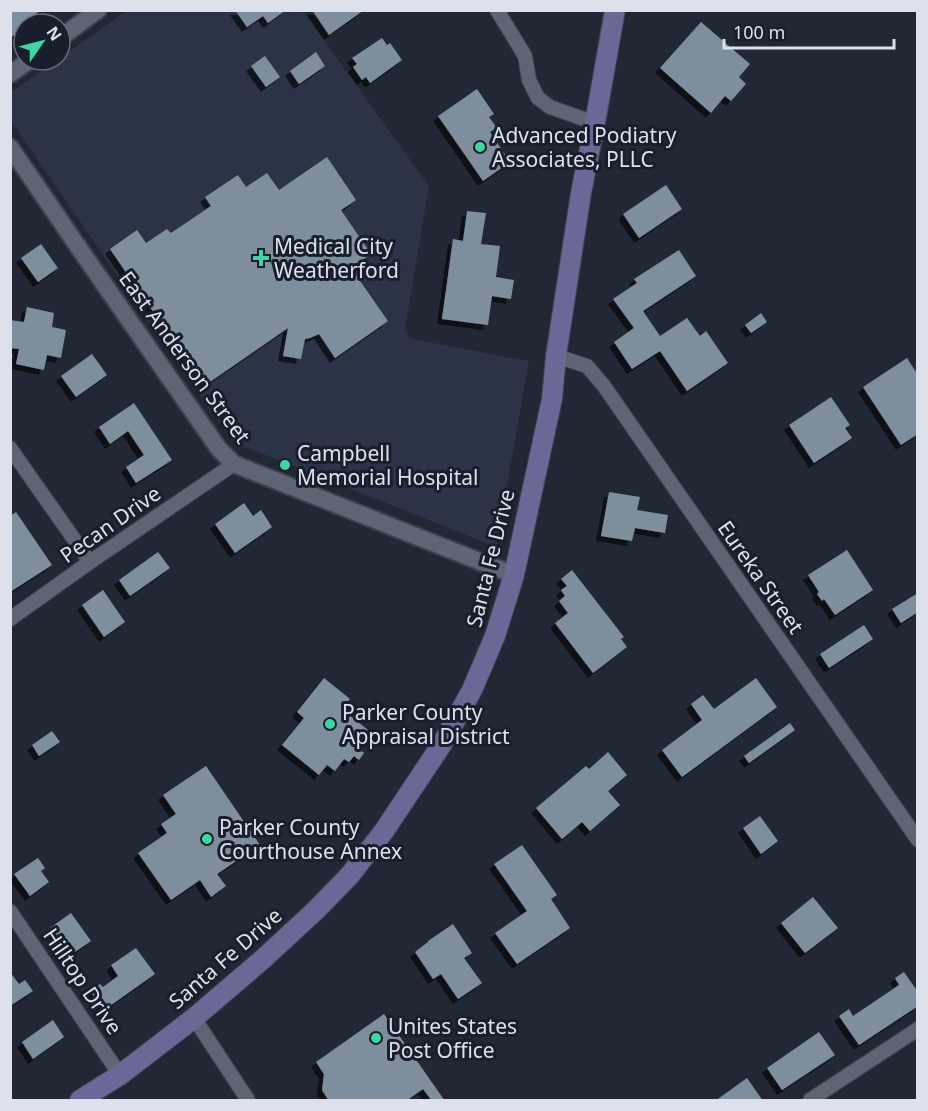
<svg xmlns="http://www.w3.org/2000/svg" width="928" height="1111" viewBox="0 0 928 1111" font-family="'Noto Sans',sans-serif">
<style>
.built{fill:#2b3346}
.building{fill:#7f8e9d;filter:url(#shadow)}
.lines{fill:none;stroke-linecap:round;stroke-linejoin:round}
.minor-casing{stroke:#3d424e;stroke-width:16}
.tertiary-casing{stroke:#3d424e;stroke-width:20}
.secondary-casing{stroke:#3d424e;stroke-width:22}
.minor{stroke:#5d6474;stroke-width:14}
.tertiary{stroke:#5d6474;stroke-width:16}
.secondary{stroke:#696896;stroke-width:20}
.poi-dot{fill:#3fd4a2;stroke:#181e2c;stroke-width:2}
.labels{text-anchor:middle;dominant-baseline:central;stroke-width:6;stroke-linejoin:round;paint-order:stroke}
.poi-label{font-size:21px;fill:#dde1eb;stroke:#181e2c;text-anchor:start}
.street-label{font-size:21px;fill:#dde1eb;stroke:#181e2c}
</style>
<defs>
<filter id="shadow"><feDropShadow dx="-5" dy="5" stdDeviation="0" flood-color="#0009"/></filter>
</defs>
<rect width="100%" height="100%" fill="#222736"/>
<path class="built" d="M126,11H303L429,186L405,330L412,339L529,361L496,547L243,446L214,416L11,121L10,93L57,60H60V58Z"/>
<path class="building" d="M10,10H41L24,23V28L10,38Z
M235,10H286L268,23L263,16L247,27Z
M312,10H364L329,35Z
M701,22L750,64L739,77L746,84L731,101L725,96L711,113L660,68Z
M382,38L387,45L390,43L402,60L370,83L366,77L362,80L353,67L357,64L352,58Z
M316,52L325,66L299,84L290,71Z
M265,56L280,77L266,87L251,66Z
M477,89L494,114L489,117L497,128L490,132L510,162L483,181L438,116Z
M327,157L356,200L341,210L371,254L351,268L388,321L335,358L319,334L310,338L305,339L301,359L283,356L288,328L204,386L110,249L137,230L146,243L167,229L171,233L211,206L205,197L238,175L246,187L267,173L279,190Z
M666,185L682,209L639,238L623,214Z
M467,211L486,213L481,244L500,246L496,277L514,280L511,299L492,296L488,325L442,319L453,239L463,241Z
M41,244L58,268L38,282L21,258Z
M679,250L696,276L643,311L660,336L687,318L700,336L706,331L728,363L687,391L660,351L632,369L614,342L634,328L613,299L637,283L634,279Z
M27,307L54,313L52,327L66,330L61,358L47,355L44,370L16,364L19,349L10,348V320L24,322Z
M761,313L767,322L751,333L745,325Z
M92,354L107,375L76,397L61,376Z
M907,358L918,375V434L901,445L863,387Z
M831,397L850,425L845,428L852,438L814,463L789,425Z
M134,403L172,460L136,483L126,467L144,455L128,431L110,444L99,427Z
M609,492L640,497L637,510L668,515L665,533L635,528L632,541L601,536Z
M244,503L253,516L261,510L272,527L235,553L215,524Z
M16,512L52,565L10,592V516Z
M847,550L873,590L835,615L824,599L822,601L817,594L819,592L808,575Z
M158,552L170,568L130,596L119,580Z
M572,570L624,637L621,639L627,647L593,673L555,623L568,613L559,601L565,596L561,590L567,586L561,579Z
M103,590L125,622L104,637L82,605Z
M918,593V612L901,623L892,609Z
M864,625L873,639L829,668L820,654Z
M324,678L350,699L342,709L368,730L356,746L364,753L359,760L354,756L349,762L344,759L335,771L327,765L319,775L282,745L304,718L297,712Z
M756,678L777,707L682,777L662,750L702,720L691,704L703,695L714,709Z
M790,723L795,730L749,763L744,756Z
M52,731L60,742L39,756L32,745Z
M608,752L627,775L608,791L620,805L590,831L582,822L562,839L536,808L586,766L589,769Z
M206,766L260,845L217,874L226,886L211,897L200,880L171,900L138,853L167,833L161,824L176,814L163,795Z
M760,816L778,841L761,854L743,828Z
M522,845L557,895L551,899L570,928L517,964L495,933L527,911L494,864Z
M38,858L45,868L41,871L49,882L30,896L14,874Z
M813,897L838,928L805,953L781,923Z
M71,913L91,941L69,956L50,928Z
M453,924L472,953L464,958L482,983L458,999L441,974L433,979L415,952L428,942V941Z
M136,948L155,974L104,1010L90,991L100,984L103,987L118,976L111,965Z
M10,972L19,984L25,980L33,991L10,1006Z
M904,972L918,992V1006L859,1045L839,1016L849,1009L853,1016L899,985L895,978Z
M384,1014L445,1101H432L423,1089L406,1101H329L322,1090L324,1074L316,1062Z
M53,1020L64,1037L33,1059L22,1042Z
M819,1032L835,1055L782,1090L767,1068Z
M747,1078L763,1101H715Z"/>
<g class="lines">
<g class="minor-casing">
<path id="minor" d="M497,10L525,56L529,80L538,98L550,107L595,123
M556,356L587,366L604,386L918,840
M10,448L90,562
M10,619L90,562L234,464
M10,911L120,1075
M194,1018L248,1100
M810,1100L918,1029"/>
</g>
<g class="tertiary-casing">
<path id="tertiary" d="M60,38L98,10
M10,74L30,60
M10,147L81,251L219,449L234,464L514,575"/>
</g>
<g class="secondary-casing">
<path id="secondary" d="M80,1100L120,1075L194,1018L263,959L316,910L350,875L384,831L442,744L472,690L495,636L514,575L552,399L556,356L581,193L595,123L615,10"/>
</g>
<use href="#minor" class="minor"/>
<use href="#tertiary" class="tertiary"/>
<use href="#secondary" class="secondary"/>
</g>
<g class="poi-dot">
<circle cx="480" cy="147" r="6"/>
<path d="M258 249h6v6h6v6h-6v6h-6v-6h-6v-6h6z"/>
<circle cx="285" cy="465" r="6"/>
<circle cx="330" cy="724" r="6"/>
<circle cx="207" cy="839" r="6"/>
<circle cx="376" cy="1038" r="6"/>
</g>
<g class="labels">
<g class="poi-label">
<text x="492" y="135">Advanced Podiatry<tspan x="492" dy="24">Associates, PLLC</tspan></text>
<text x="274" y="246">Medical City<tspan x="274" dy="24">Weatherford</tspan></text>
<text x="297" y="453">Campbell<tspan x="297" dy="24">Memorial Hospital</tspan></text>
<text x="342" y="712">Parker County<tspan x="342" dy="24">Appraisal District</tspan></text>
<text x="219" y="827">Parker County<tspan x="219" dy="24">Courthouse Annex</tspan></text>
<text x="388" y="1026">Unites States<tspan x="388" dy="24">Post Office</tspan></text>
</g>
<g class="street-label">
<text transform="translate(185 357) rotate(54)">East Anderson Street</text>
<text transform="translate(110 524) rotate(-35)">Pecan Drive</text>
<text transform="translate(490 558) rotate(-76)">Santa Fe Drive</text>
<text transform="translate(761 577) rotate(55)">Eureka Street</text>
<text transform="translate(225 958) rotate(-41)">Santa Fe Drive</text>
<text transform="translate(83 981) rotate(56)">Hilltop Drive</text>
</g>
</g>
<rect width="928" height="1111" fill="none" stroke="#dde1eb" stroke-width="24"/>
<g transform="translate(42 42) rotate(55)"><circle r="28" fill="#181e2c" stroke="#676c78" stroke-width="1.5"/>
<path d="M0-4.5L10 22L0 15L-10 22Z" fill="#3fd4a2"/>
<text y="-9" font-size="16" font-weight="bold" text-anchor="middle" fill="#dde1eb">N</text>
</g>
<path d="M724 39v9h170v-9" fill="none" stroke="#dde1eb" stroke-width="3"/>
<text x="733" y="39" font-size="18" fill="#dde1eb" stroke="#181e2c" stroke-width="4.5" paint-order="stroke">100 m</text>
</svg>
